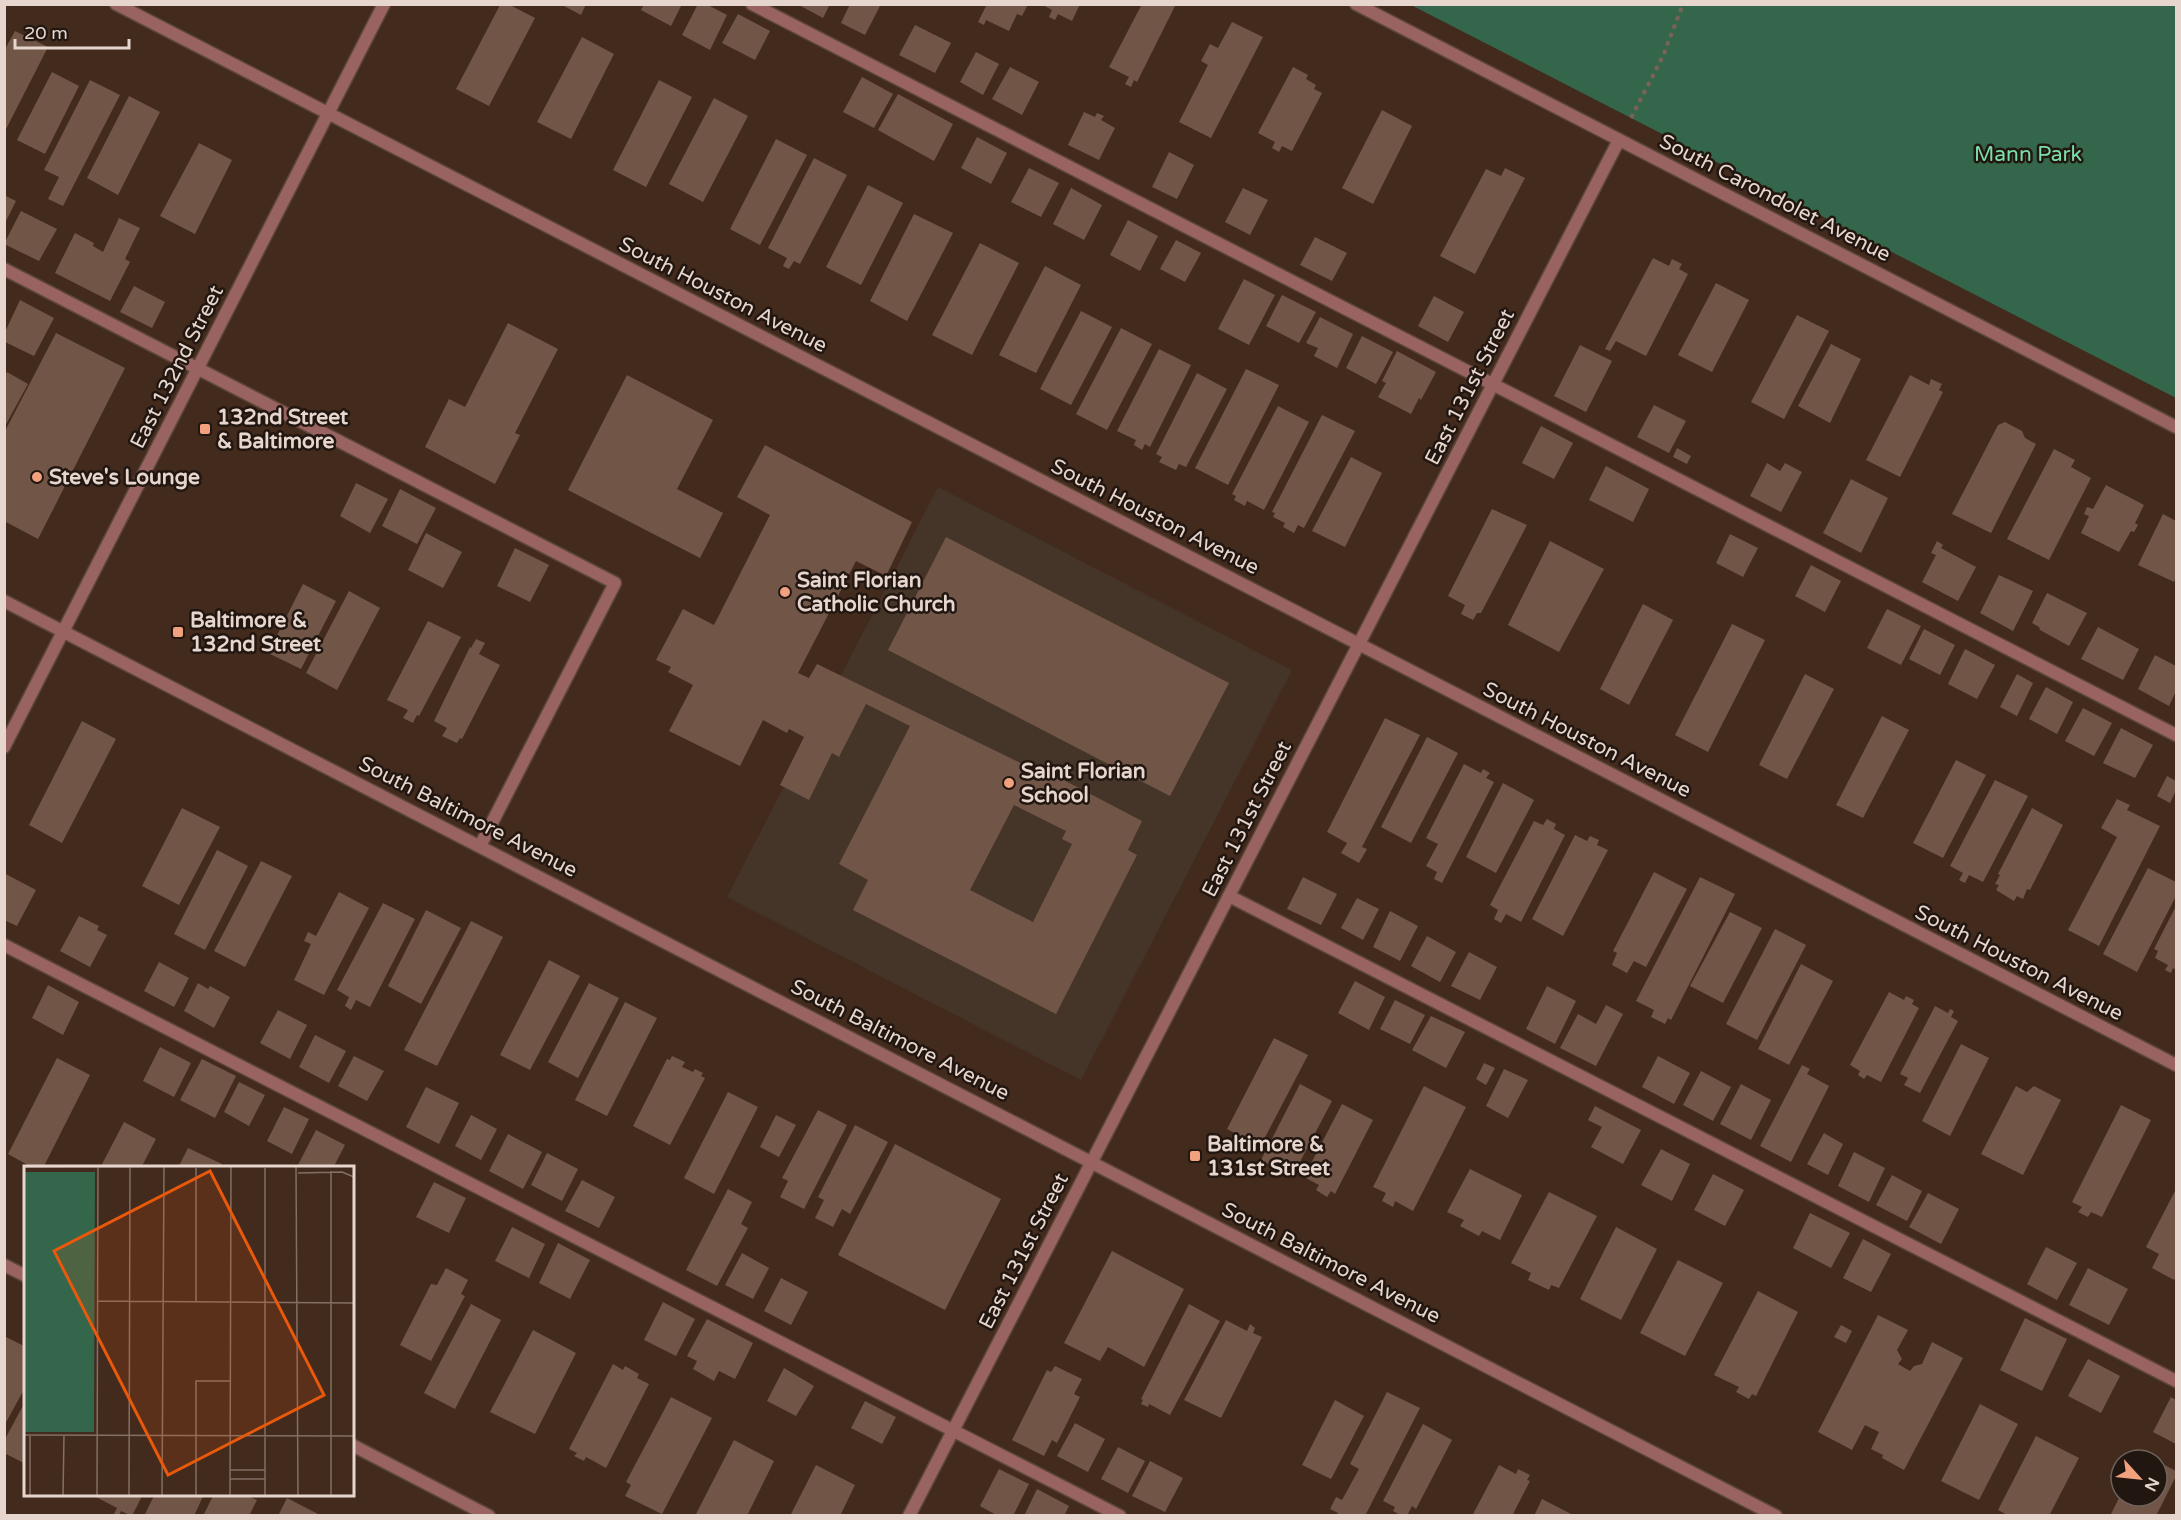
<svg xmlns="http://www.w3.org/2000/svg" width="2181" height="1520" viewBox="0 0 2181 1520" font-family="'Varela Round',sans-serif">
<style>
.education{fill:#443528}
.green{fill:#33664b}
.building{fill:#715648;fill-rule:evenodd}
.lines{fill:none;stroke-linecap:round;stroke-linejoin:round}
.service-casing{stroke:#5c4639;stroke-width:15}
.minor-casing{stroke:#5c4639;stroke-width:15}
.tertiary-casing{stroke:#5c4639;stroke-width:15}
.path{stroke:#786358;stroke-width:4;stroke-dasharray:4.5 4.5;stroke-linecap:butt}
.service{stroke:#986360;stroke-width:12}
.minor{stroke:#986360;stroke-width:12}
.tertiary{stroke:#986360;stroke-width:12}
.poi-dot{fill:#f2a17e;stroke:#211610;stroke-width:2}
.labels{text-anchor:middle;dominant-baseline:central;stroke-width:5;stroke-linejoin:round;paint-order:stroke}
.park-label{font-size:21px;fill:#7adfa9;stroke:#211610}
.street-label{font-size:21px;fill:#e6d6ce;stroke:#211610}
.poi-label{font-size:21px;font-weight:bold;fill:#e6d6ce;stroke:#211610;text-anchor:start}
.inset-road{fill:none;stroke:#846f64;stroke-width:1.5}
.view{fill:#e8590c;fill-opacity:0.15;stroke:#e8590c;stroke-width:3}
.inset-edge{fill:none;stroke:#e6d6ce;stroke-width:3}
</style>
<rect width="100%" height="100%" fill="#422a1d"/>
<path class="education" d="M938,487L1292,670L1081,1080L727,897Z"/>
<path class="green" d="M1411,5H2176V398Z"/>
<path class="building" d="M565,4H586L581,15L564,6Z
M644,4H682L671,26L641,10Z
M698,4H706L727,15L710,50L682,35Z
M797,4H830L823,18Z
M850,4H881L865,35L841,23Z
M987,4H1028L1022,16L1017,14L1009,31L986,20L984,25L978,22Z
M1041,4H1080L1072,21L1058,14L1055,20L1049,17L1052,10Z
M1142,4H1176L1137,82L1134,80L1131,87L1125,84L1129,77L1109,67Z
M500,5H510L535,18L489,106L456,89Z
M738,14L770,31L755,60L722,43Z
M1232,22L1263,37L1211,138L1179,122L1208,65L1201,61L1210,44L1218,48Z
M915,25L951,43L935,73L899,55Z
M15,31L48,47L4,133V51Z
M582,37L614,54L571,139L537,122Z
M976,52L999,64L983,95L960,82Z
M1010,67L1039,82L1022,115L992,99Z
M1293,67L1308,75L1306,79L1316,85L1314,89L1322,93L1292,151L1282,146L1279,152L1272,148L1275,142L1258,133Z
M52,72L79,86L45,154L17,140Z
M862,77L893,94L874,128L843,112Z
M90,80L120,95L63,206L48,199L59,177L44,170Z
M659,80L692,97L646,187L613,170Z
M898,94L953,124L934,161L878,130Z
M129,96L160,112L118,195L87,178Z
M714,98L748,116L703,202L669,184Z
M1382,110L1412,126L1373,204L1342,188Z
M1084,112L1095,117L1097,113L1104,116L1101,120L1115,128L1099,160L1068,145Z
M977,137L1007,153L991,184L961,168Z
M776,139L807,155L760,245L730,229Z
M199,143L232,160L195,234L160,216Z
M1169,152L1194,165L1177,199L1152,187Z
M814,158L847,175L800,264L794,261L789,269L783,266L787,258L768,248Z
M1029,168L1059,183L1041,217L1011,202Z
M1505,168L1525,178L1475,274L1440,256L1486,169L1501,176Z
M868,185L903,203L861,285L826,267Z
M1071,188L1102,205L1084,240L1053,224Z
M1243,188L1268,200L1250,235L1225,222Z
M4,195L16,201L4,225Z
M21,211L57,229L39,261L4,244Z
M914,214L953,233L907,321L870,301Z
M119,218L140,228L125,259L130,262L110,301L55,273L75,233L94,243L93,246L103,252Z
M1128,220L1158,236L1140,271L1110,255Z
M1315,237L1347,253L1332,281L1300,265Z
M1176,240L1201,253L1185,282L1160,269Z
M980,243L1019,263L972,355L932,335Z
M1653,258L1669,266L1672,259L1682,264L1679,269L1688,274L1646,356L1616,341L1610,351L1605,349Z
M1045,266L1081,285L1036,373L999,355Z
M1244,279L1275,295L1249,345L1218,329Z
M1716,283L1749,300L1712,372L1678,355Z
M134,286L165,302L152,328L120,312Z
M1282,295L1316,312L1299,343L1266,326Z
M1434,296L1464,312L1448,342L1418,326Z
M20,300L54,318L34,356L5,342V332Z
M1081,311L1112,327L1071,405L1040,389Z
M1797,315L1829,331L1784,419L1751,402Z
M1320,317L1353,334L1337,368L1314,356L1318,348L1306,343Z
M508,323L558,349L515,433L520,435L495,484L425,447L449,399L465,407Z
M1121,328L1152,344L1107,430L1076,414Z
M56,333L125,368L38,539L4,521V433Z
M1362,336L1393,352L1376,384L1346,368Z
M1831,344L1861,359L1830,423L1798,406Z
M1580,345L1612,361L1586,412L1554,396Z
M1159,349L1191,365L1150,447L1145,444L1142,450L1134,445L1136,440L1117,431Z
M1397,351L1436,372L1421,400L1419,398L1411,414L1378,397L1386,383L1382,381Z
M1246,369L1279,385L1228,485L1195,468Z
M7,372L28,384L4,428V377Z
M1197,373L1227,389L1186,467L1179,464L1176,470L1159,462L1162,457L1156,454Z
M627,375L713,420L677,489L723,513L700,558L568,490Z
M1910,375L1929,385L1931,379L1942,384L1939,390L1943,392L1900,477L1866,460Z
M1654,405L1686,421L1669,453L1637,437Z
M1278,406L1309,422L1264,510L1247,501L1245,506L1234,500L1236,496L1232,494Z
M1322,415L1355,431L1304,528L1298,525L1294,533L1283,527L1285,523L1273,517L1275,513L1272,512Z
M2005,422L2022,431L2025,438L2036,444L1991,533L1952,514L1998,425Z
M1541,426L1573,443L1554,479L1522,463Z
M765,445L912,522L886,576L856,561L798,673L809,678L817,664L1033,769L1035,765L1142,821L1128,850L1137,855L1056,1014L853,910L868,880L839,864L910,726L866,704L839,757L832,753L809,800L780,785L804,737L789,729L787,733L763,720L740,766L669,731L693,685L668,672L671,667L656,660L683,609L714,625L770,515L737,497ZM1014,805L1066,831L1062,839L1072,844L1033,922L970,890Z
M1677,448L1691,456L1687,464L1673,457Z
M2054,449L2075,460L2071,467L2091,478L2049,560L2007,539Z
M1351,457L1382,473L1345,547L1312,531Z
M1767,463L1780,471L1785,463L1802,472L1781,512L1750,496Z
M1606,466L1649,489L1633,522L1589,500Z
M1851,479L1888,498L1861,553L1823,533Z
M356,483L388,499L370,533L340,516Z
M2106,485L2144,505L2135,523L2138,525L2134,532L2131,531L2119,552L2081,533L2089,516L2084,514L2087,507L2093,509Z
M400,489L436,508L417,544L382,526Z
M1492,509L1527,525L1481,613H1477L1473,620L1461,614L1465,605L1448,596Z
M2163,514L2176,521V577L2174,582L2138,565Z
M426,533L462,552L443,588L408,570Z
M1730,534L1758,548L1743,577L1716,563Z
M946,537L1229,683L1170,796L888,650Z
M1550,541L1604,569L1559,652L1508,625Z
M1937,541L1943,545L1941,548L1976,567L1958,601L1922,582L1936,555L1931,553Z
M515,548L549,565L530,602L497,586Z
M1811,565L1841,581L1825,612L1795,596Z
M1999,575L2033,591L2013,631L1980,613Z
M303,584L336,601L301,669L268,653Z
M349,591L380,608L337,690L306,673Z
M2047,593L2087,613L2069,646L2040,630L2039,627L2032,623Z
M1643,604L1673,620L1629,705L1600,689Z
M1887,609L1921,626L1901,665L1867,648Z
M428,621L461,637L419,716L417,715L413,723L403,718L408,710L387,700Z
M1732,624L1765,640L1708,752L1675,735Z
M2098,627L2139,649L2123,680L2081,659Z
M1924,629L1955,645L1940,675L1909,659Z
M476,639L485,643L479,654L500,665L462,739L460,738L457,743L442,736L447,728L434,721L470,647L471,648Z
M1965,649L1995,665L1977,699L1948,684Z
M2155,655L2176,666V691L2169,706L2138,689Z
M1805,674L1834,689L1787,779L1759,765Z
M2017,674L2033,683L2017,716L2000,707Z
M2046,687L2073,702L2057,734L2029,719Z
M2083,708L2112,723L2094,756L2065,741Z
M1882,716L1909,730L1863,818L1836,805Z
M1385,718L1420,735L1362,847L1367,849L1359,863L1341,853L1347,843L1327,832Z
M82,721L116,739L62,843L29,825Z
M2121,728L2153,745L2135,778L2103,763Z
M1427,737L1458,753L1411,843L1381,827Z
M1956,760L1986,775L1943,858L1913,843Z
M1464,764L1481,773L1483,769L1490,773L1486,778L1494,782L1442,883L1434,879L1437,872L1426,866L1438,844L1426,838Z
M2167,776L2176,781V790L2170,803L2157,796Z
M1995,780L2028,796L1983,882L1969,875L1965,883L1959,880L1963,873L1950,866Z
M1503,783L1534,800L1496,873L1466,857Z
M2117,799L2130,805L2127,810L2160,826L2099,946L2068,930L2117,837L2101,828Z
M182,808L220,827L179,905L142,886Z
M2032,808L2063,825L2030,890L2027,889L2023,899L2017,896L2014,901L1996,890L1999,885L1995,884L2000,875L1998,874Z
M1547,819L1556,824L1554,829L1565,835L1521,922L1506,914L1501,923L1494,919L1498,910L1490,905L1534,821L1543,825Z
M1575,835L1587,841L1590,836L1599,840L1597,845L1608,850L1563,936L1532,919Z
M217,850L248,866L205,950L174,934Z
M261,861L292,876L245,967L214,951Z
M2148,868L2176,882V896L2137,972L2103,954Z
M1654,872L1687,889L1646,967L1634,961L1627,973L1612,965L1617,953L1613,951Z
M4,873L36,890L17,926L4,920Z
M1303,877L1337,894L1321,925L1287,909Z
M1700,877L1735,894L1671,1020L1668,1018L1665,1024L1651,1017L1654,1010L1636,1001Z
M339,892L369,908L324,995L294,980L311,944L304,941L308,932L316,936Z
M1357,898L1379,909L1363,940L1341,928Z
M383,903L415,919L370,1007L356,1000L351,1010L345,1006L349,997L337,990Z
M2176,906V970L2173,968L2171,973L2165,970L2168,965L2155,958L2158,951L2154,949Z
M426,910L461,928L421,1004L388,986Z
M1390,911L1418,926L1400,961L1373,947Z
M1730,912L1762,928L1723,1003L1690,986Z
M79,916L99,926L97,930L107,935L90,967L60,951Z
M471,921L503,937L437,1066L404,1050Z
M1775,929L1806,945L1757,1040L1726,1024Z
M1427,936L1456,952L1440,982L1411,966Z
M1469,952L1497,967L1480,1000L1451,986Z
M549,960L580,976L530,1070L500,1055Z
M159,962L189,978L174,1007L144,991Z
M1801,964L1833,981L1789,1065L1758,1049Z
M1355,981L1385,997L1369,1030L1338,1013Z
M198,983L208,989L210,986L230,997L214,1028L184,1011Z
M589,983L619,998L578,1078L548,1062Z
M48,985L79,1002L63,1035L32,1018Z
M1547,986L1576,1001L1555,1044L1526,1029Z
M1889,992L1904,1000L1906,996L1914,1000L1912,1004L1919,1008L1881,1082L1867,1075L1864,1079L1858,1075L1860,1071L1850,1065Z
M1395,1000L1425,1015L1410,1044L1380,1029Z
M625,1002L657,1018L607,1116L575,1100Z
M1606,1005L1623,1014L1596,1066L1560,1048L1578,1014L1596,1024Z
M1935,1006L1948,1013L1950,1009L1954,1011L1951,1017L1958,1021L1920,1093L1904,1085L1908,1078L1900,1074Z
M278,1010L307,1025L290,1059L260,1043Z
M1431,1016L1465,1032L1446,1068L1412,1050Z
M315,1035L346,1051L329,1083L299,1067Z
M1274,1038L1308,1055L1260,1147L1227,1129Z
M1961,1044L1989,1058L1950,1136L1922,1121Z
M160,1047L191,1063L174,1097L143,1081Z
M354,1056L384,1071L367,1101L338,1086Z
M672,1056L685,1062L682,1067L693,1072L695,1069L703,1073L701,1076L705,1078L670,1145L633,1126L667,1059L670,1060Z
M1658,1056L1690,1073L1674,1104L1642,1087Z
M57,1058L90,1075L43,1168H33L8,1154Z
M202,1059L236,1076L215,1118L180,1100Z
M1484,1063L1495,1068L1486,1085L1476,1079Z
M1802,1065L1810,1069L1807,1074L1829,1086L1791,1162L1760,1146Z
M1504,1069L1528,1080L1508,1118L1486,1106Z
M1701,1071L1731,1087L1713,1121L1683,1105Z
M239,1082L265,1095L249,1126L224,1112Z
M1300,1084L1332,1101L1292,1177L1280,1171L1277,1176L1269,1172L1272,1166L1261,1160Z
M1741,1084L1771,1100L1751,1140L1720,1124Z
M1424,1086L1466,1107L1413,1211L1395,1201L1393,1207L1382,1201L1386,1193L1373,1187Z
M2016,1086L2027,1092L2034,1086L2061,1100L2023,1175L1981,1154Z
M426,1087L459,1103L439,1144L406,1127Z
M728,1092L758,1107L714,1194L684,1178Z
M1342,1104L1373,1120L1335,1194L1331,1191L1327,1197L1316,1190L1319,1185L1304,1177Z
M2121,1105L2151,1120L2102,1217L2091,1212L2088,1217L2078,1212L2082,1207L2072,1202Z
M1595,1106L1641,1130L1623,1164L1591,1147L1602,1127L1588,1120Z
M284,1107L309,1119L292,1154L267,1141Z
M818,1110L847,1125L804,1209L780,1197L788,1181L782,1178Z
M471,1115L497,1129L481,1160L455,1146Z
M776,1115L796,1125L779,1157L760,1147Z
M124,1122L156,1139L141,1168H100Z
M855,1125L888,1142L850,1214L842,1209L833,1227L815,1218L824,1200L818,1197Z
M316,1130L345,1145L333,1168H302L298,1165Z
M1824,1133L1843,1144L1828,1175L1807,1164Z
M508,1134L542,1152L523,1189L489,1171Z
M895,1144L1001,1199L945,1310L838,1255Z
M188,1148L222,1164L220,1168H178Z
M1661,1149L1690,1164L1672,1201L1641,1185Z
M1854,1152L1885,1168L1869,1202L1838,1186Z
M547,1153L578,1169L562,1201L531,1185Z
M1470,1169L1522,1195L1500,1240L1482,1231L1479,1236L1460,1226L1464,1220L1447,1212Z
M1713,1174L1744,1190L1725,1226L1694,1210Z
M1892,1175L1922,1191L1907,1221L1876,1205Z
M582,1180L615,1197L599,1228L565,1211Z
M434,1182L466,1198L449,1233L416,1217Z
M728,1189L752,1202L741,1224L748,1228L717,1286L686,1270Z
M2176,1189V1276L2174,1280L2152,1268L2159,1254L2146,1247Z
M1549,1192L1597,1216L1559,1288L1551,1285L1549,1290L1528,1280L1531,1273L1511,1263Z
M1928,1193L1959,1209L1941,1244L1909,1227Z
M1810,1213L1850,1233L1831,1268L1793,1248Z
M512,1227L545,1244L529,1278L495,1261Z
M1616,1227L1657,1249L1621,1320L1580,1299Z
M1863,1239L1891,1254L1871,1292L1843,1278Z
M558,1243L590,1260L570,1299L539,1283Z
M2046,1247L2077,1263L2057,1300L2027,1284Z
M1112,1251L1184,1289L1144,1367L1108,1347L1100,1361L1064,1343Z
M742,1253L769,1268L753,1299L725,1285Z
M1678,1260L1723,1283L1685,1356L1640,1333Z
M446,1268L468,1280L461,1294L465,1296L431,1361L400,1345L431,1284L437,1285Z
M2088,1268L2128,1289L2109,1325L2069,1305Z
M781,1278L808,1292L791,1325L764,1311Z
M1758,1291L1798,1312L1756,1396L1752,1394L1749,1399L1736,1392L1739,1387L1714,1375Z
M663,1302L695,1319L676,1356L644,1340Z
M471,1304L501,1320L455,1409L424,1393Z
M1189,1304L1220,1321L1170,1415L1149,1404L1148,1407L1141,1404L1143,1400L1141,1399Z
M1878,1315L1908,1330L1897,1350L1902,1359L1898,1364L1910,1371L1914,1366L1922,1364L1932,1342L1963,1358L1904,1470L1882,1458L1883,1455L1871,1449L1879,1432L1865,1425L1852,1450L1818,1432Z
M2025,1318L2067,1339L2042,1391L2000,1370Z
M707,1319L753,1343L735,1379L719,1371L714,1381L693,1369L697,1361L687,1356Z
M1226,1320L1247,1331L1250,1324L1255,1328L1253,1333L1262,1337L1221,1418L1184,1400Z
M1841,1325L1852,1331L1846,1343L1834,1337Z
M533,1330L576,1353L535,1434L490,1412Z
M6,1337L26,1347V1386L4,1426Z
M2088,1359L2120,1376L2101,1413L2068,1396Z
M613,1364L623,1370L625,1366L639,1374L637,1378L649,1384L606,1468L586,1457L584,1461L574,1456L577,1453L569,1449Z
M1055,1366L1082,1379L1074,1394L1080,1397L1057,1443L1052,1440L1044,1456L1012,1440L1047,1370L1051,1372Z
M784,1368L814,1386L796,1416L767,1401Z
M1387,1392L1420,1408L1365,1516H1337L1338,1513L1330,1509L1336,1497L1342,1500L1359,1469L1350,1464Z
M671,1397L712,1418L662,1514L625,1496L631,1485L626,1482Z
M2171,1397L2176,1400V1444L2153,1432Z
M26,1400V1464L4,1453V1441Z
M1335,1400L1364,1416L1331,1479L1302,1465Z
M865,1401L896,1417L882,1444L851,1428Z
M1980,1404L2018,1424L1979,1500L1941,1481Z
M1075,1423L1105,1439L1088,1472L1057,1456Z
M1423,1424L1452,1440L1416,1509L1412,1506L1407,1516H1402L1393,1511L1395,1507L1383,1501Z
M2036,1436L2079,1458L2049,1516H2009L1998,1510Z
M734,1440L774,1461L747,1516H695Z
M1118,1447L1145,1461L1128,1493L1101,1479Z
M1150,1461L1183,1478L1165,1512L1132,1496Z
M2157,1461L2176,1471V1476L2156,1516H2110L2120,1496H2157Z
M816,1465L855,1485L840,1516H790Z
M1499,1465L1516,1474L1518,1469L1530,1475L1527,1480L1530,1481L1512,1516H1472Z
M999,1469L1029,1484L1013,1516H998L980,1506Z
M1037,1489L1069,1506L1064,1516H1024Z
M98,1494H143L132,1516L121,1511L119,1516H113L117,1508L96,1497Z
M155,1494H204L194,1516H144Z
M214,1494H249L248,1496L257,1500L249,1516H203Z
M287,1498L322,1516H278Z
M1542,1499L1575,1516H1534Z"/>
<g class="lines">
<g class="service-casing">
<path id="service" d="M752,4L2176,735
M4,269L615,583L480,846
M1229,896L2176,1381
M4,945L1120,1516"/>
</g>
<g class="minor-casing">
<path id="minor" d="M116,4L2176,1065
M1356,4L2176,427
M4,747L384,4
M4,1265L26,1276
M352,1445L489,1516
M909,1516L1619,140"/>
</g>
<g class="tertiary-casing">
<path id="tertiary" d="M4,601L1776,1516"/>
</g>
<path class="path" d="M1631,118L1663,56L1683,4"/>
<use href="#service" class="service"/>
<use href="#minor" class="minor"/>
<use href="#tertiary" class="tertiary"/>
</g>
<g class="poi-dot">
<rect x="199" y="423" width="12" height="12" rx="3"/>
<circle cx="37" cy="477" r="6"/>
<circle cx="785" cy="592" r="6"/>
<rect x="172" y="626" width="12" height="12" rx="3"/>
<circle cx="1009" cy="783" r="6"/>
<rect x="1189" y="1150" width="12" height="12" rx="3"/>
</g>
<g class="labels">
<g class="park-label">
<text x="2028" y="154">Mann Park</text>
</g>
<g class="street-label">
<text transform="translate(1775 198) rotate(27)">South Carondolet Avenue</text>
<text transform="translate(723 295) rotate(27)">South Houston Avenue</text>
<text transform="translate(177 367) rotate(-63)">East 132nd Street</text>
<text transform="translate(1470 387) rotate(-63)">East 131st Street</text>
<text transform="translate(1155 517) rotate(27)">South Houston Avenue</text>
<text transform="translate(1587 740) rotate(27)">South Houston Avenue</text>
<text transform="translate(468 817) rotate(27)">South Baltimore Avenue</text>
<text transform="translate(1247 819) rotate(-63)">East 131st Street</text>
<text transform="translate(2019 963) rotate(27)">South Houston Avenue</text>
<text transform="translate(900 1040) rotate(27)">South Baltimore Avenue</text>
<text transform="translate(1024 1251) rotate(-63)">East 131st Street</text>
<text transform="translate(1331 1263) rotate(27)">South Baltimore Avenue</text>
</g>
<g class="poi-label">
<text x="217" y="417">132nd Street<tspan x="217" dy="24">&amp; Baltimore</tspan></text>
<text x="49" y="477">Steve's Lounge</text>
<text x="797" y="580">Saint Florian<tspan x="797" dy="24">Catholic Church</tspan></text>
<text x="190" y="620">Baltimore &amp;<tspan x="190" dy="24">132nd Street</tspan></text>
<text x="1021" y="771">Saint Florian<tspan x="1021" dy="24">School</tspan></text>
<text x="1207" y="1144">Baltimore &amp;<tspan x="1207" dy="24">131st Street</tspan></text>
</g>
</g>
<g transform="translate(24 1166)">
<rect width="330" height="330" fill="#422a1d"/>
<path d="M0,6H71L70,266H0Z" fill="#33664b"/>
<path class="inset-road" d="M272,0L274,330M0,1L244,0M274,7L318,6L330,11M74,135L330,137M172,136V2M0,269L330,270M206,304H241M206,313H241M6,330V269M39,330L40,269M73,330L74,0M105,330L106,1M138,330L140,0M172,330V215H206M206,330L207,0M241,330V2M307,330V5"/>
<path class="view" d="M186,5L300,229L144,309L30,85Z"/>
<rect width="330" height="330" class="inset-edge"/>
</g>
<rect width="2181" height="1520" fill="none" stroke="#e6d6ce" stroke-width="12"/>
<g transform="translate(2139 1478) rotate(117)"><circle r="28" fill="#211610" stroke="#70635c" stroke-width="1.5"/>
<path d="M0-4.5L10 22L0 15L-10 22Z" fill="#f2a17e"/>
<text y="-9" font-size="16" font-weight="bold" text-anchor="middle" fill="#e6d6ce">N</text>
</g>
<path d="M15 39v9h114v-9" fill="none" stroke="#e6d6ce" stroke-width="3"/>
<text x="24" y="39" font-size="18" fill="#e6d6ce" stroke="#211610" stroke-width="4.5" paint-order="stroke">20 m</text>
</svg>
